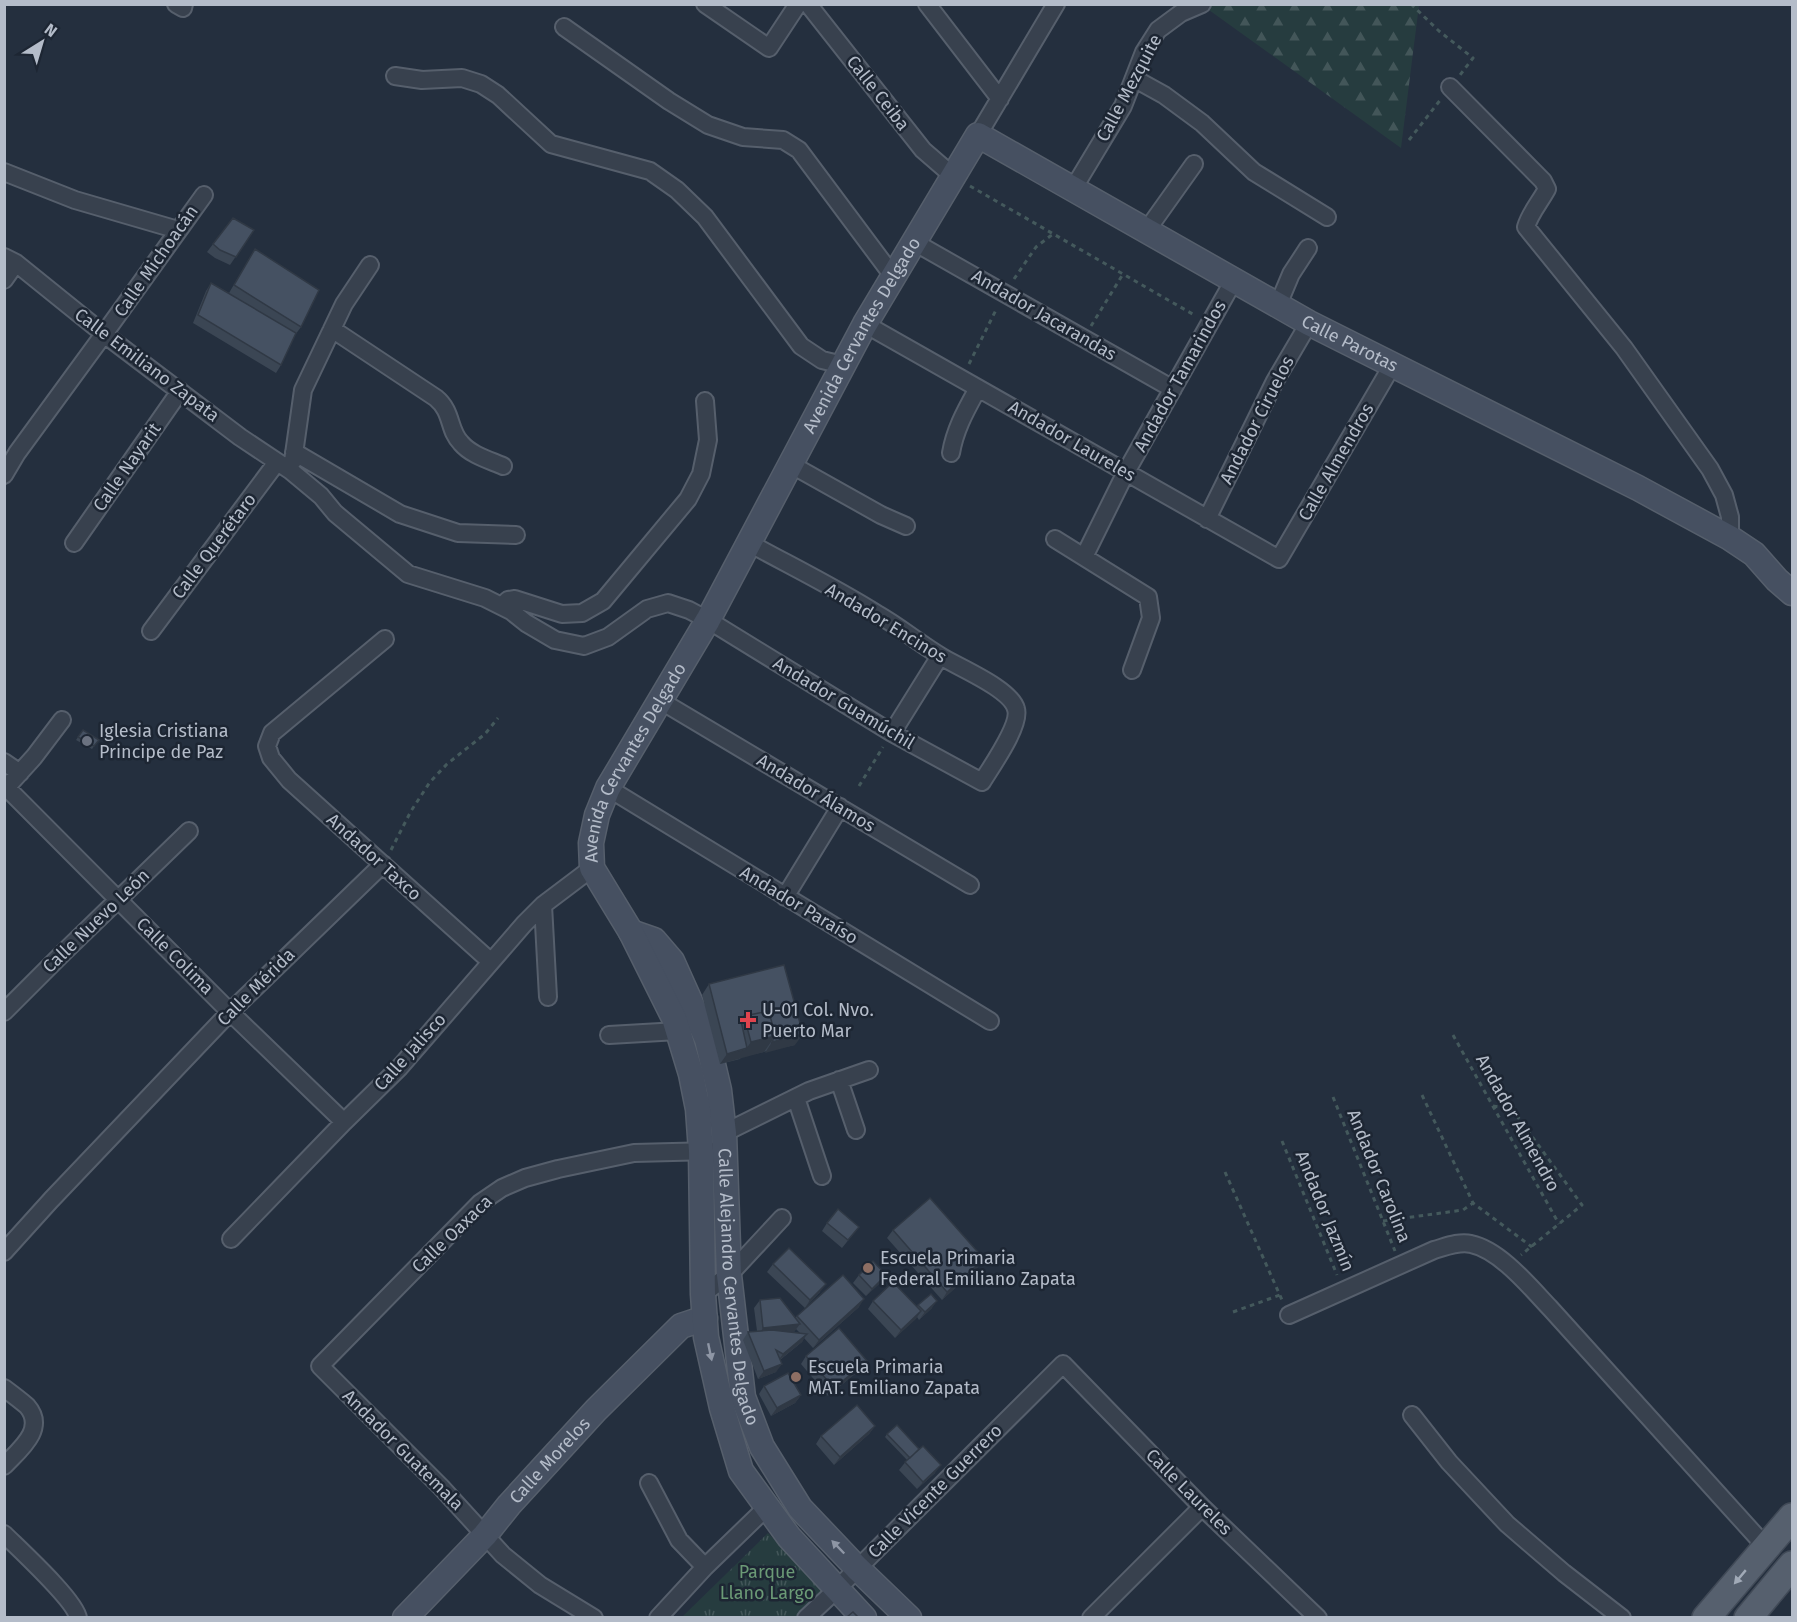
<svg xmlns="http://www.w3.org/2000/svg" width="1797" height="1622" viewBox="0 0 1797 1622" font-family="'Fira Sans',sans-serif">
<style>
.forest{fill:url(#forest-firs)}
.park{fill:url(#park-tufts)}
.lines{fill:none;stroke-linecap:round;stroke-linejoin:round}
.street-casing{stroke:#565f6c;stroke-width:20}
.secondary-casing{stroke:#565f6c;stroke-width:27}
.primary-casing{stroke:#414a57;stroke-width:30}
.path{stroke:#44595c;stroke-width:3;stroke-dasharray:4.5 4.5;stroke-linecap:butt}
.street{stroke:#38414e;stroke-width:16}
.secondary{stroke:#465061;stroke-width:24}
.primary{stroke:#56606e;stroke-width:27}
.wall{fill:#3b4654;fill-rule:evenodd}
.shaded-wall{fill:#303945}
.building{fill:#455162;stroke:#303945;stroke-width:1.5}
.oneway{fill:#8e96a5}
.oneway2{fill:#a1aab7}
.worship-dot{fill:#6b7280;stroke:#1d2633;stroke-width:2}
.health-dot{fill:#e0444e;stroke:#1d2633;stroke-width:2}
.education-dot{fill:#8d6e63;stroke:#1d2633;stroke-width:2}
.labels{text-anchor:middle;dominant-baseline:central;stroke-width:5;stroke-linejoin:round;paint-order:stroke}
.street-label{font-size:18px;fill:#b4bcc9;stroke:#1d2633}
.poi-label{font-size:18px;fill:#b4bcc9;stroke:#1d2633;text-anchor:start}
.park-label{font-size:18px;fill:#6b9a76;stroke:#1d2633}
</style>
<defs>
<pattern id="forest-firs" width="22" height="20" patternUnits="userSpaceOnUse" patternTransform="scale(1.5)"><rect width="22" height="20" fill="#263c3f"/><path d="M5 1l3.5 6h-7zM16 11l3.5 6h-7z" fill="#435659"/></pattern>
<pattern id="park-tufts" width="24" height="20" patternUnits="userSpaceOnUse" patternTransform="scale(1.5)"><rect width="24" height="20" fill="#263c3f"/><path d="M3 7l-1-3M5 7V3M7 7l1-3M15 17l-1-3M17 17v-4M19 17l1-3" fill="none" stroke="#435659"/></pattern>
</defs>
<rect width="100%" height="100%" fill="#242f3e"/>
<path class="forest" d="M1202,5H1419L1401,148Z"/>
<path class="park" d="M768,1533L825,1592L795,1617L681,1618Z"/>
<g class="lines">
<g class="street-casing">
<path id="street" d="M176,4L183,8L184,4
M705,4L769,48L798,4
M808,4L923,150L953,176
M927,4L1000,99
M564,27L669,101L708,125L743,137L783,140L799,150L893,276
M395,76L422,80L462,78L481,84L498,95L551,144L650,171L677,190L705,217L801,346L822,360L843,365
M1135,79L1164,95L1202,123L1254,172L1327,217
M1450,87L1543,181L1547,189C1540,202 1530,213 1526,227L1624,348L1710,469L1724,495L1730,517V538
M978,135L1056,4
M4,172L75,200L178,230
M1073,189L1123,106L1144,52L1158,30L1181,13L1202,4
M1147,230L1194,164
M914,242L1173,389
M4,257L16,263L104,334L240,437L291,471L321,496L335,513L408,574L485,598L511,611L526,623L555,640L584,646L608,637L647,609L668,603L689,610L708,620L892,733L982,782C991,767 1021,725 1016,709C1011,689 960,668 942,657C920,644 900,627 877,614C836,588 791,566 749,543
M4,280L16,263
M1278,305L1291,274L1308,248
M865,324L1279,559L1393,364
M332,329L436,398C453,412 448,430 461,443C471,455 489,460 503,466
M294,452L400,514L458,533L516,535
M951,453C955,429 966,410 978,388
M293,461L303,390L344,304L370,265
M790,464L881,515L906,526
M4,475L17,453L104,334L204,195
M1207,519L1275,381L1309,323
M1055,539L1148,597L1151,618L1132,670
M74,543L180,391
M1084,557L1126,472L1234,280
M502,606L508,600L515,599L562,614L582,613L603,601L688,499L701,474L708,440L705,401
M151,631L277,462
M385,639L272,733L267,746L271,758L289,780L490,961
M661,701L970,885
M892,733L940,656
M4,762L20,773
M7,788L230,1012L344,1122
M608,788L990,1021
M4,790L34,757L62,720
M785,897L840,807
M543,905L548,997
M4,1012L63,953L189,831
M609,1035L678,1031
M839,1080L856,1130
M796,1098L822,1176
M724,1133L809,1091L869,1070
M231,1239L344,1122L400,1067L524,924L543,905L592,868
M4,1252L51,1200L230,1012L383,864
M703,1294L729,1275L782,1218
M1289,1315L1434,1250C1445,1247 1459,1241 1471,1244C1500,1250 1530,1287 1550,1308L1766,1547
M4,1388C12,1394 20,1400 27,1406C47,1429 19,1450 4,1466
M1412,1415L1449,1462L1507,1524L1564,1573L1622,1618
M649,1483L679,1540L705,1567
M4,1534C19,1549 76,1601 78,1618
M594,1618L540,1585L503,1555L441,1487L320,1366L480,1203L502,1188L525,1178L558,1169L634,1153L712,1151
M658,1618L705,1567L767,1507
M806,1618L837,1589L1063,1364L1202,1507L1318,1618
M1091,1618L1202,1507"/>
</g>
<g class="secondary-casing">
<g id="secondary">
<path id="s1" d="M631,932L654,940L672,961L707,1039L719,1090L724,1133L729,1275L743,1397L762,1447L800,1508L857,1568L909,1618"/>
<path id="s2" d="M405,1618L485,1535L509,1505L596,1410L681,1326L705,1318"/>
<path id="s3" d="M864,1618L789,1537L741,1471L722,1408L706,1337L703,1294L701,1151L698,1109L691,1074L674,1018L631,932L592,868L591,843L597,815L608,788L708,620L865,324L978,135L1309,323L1638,488L1730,538L1754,554L1777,580L1792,593"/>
</g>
</g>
<g class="primary-casing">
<path id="primary" d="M1706,1618L1792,1517
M1748,1618L1792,1565"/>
</g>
<path class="path" d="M1411,4L1439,31L1473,58L1460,75
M1409,140L1441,99
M970,186L1196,316
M1014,279L1036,247L1053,234
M1091,326L1123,274
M969,364L997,308
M859,786L883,747
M391,850L411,811L430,782L447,764L485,734L498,718
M1453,1035L1559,1224
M1422,1095L1473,1203L1532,1247
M1333,1097L1395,1251
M1493,1106L1512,1109L1582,1205L1521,1255
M1282,1141L1337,1275
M1225,1172L1282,1300
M1383,1221L1463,1210L1473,1203
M1233,1312L1280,1295"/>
<use href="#street" class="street"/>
<use href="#secondary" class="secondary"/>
<use href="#primary" class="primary"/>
</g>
<path class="wall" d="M254,230L230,265L215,258L207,252L213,244Z
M255,249L301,327L295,335L281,365L276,373L193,323L206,291L211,283L229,293L250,257Z
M83,730L99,740L92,749L76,740Z
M709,984L795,1045L741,1057L740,1059L720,1064L702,995Z
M827,1223L859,1227L842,1248L822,1231Z
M893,1230L978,1267L942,1300L887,1238Z
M773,1264L820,1292L805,1308L767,1272Z
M859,1275H886L880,1283L866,1296L853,1283Z
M760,1300L795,1318L797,1316L859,1307L813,1348L804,1338L802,1342L780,1360L776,1372L758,1379L743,1340L748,1332L757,1331L754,1308ZM796,1329L800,1333L790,1332H794Z
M873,1301L917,1307L918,1305L932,1308L919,1320L917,1317L895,1338L868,1309Z
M806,1356L867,1361L861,1369L828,1396L801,1364Z
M764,1386L801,1395L795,1403L771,1416L759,1394Z
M875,1426L869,1434L834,1465L816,1444L821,1436Z
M887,1434L935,1473L917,1489L899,1470L907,1460L885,1437Z"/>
<path class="shaded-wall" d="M803,1034L795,1045L765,1053L772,1042Z
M775,1036L764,1052L720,1064L727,1054L746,1049L751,1042Z
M984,1259L978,1267L942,1300L947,1292Z
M886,1275L880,1283L866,1296L872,1289Z
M826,1284L820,1292L805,1308L810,1300Z
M864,1299L859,1307L813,1348L819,1340Z
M937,1301L932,1308L919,1320L925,1312Z
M921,1311L916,1319L895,1338L901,1330Z
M800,1324L794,1332L758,1336L763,1328Z
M807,1334L802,1342L777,1362L783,1354Z
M867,1361L861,1369L828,1396L834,1388Z
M782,1364L776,1372L758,1379L764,1371Z
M801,1395L795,1403L771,1416L777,1408Z
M875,1426L869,1434L834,1465L840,1457Z
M941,1465L935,1473L917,1489L923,1482Z"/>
<path class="building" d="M233,218L254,230L236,257L220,250L213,244Z
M255,249L319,290L301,327L234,285Z
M211,283L296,333L281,365L198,315Z
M83,730L99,740L94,746L78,737Z
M784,965L803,1034L772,1042L775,1036L769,1011L744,1016L741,1021L747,1048L727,1054L709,984Z
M769,1011L775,1036L751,1042L744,1016Z
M930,1198L984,1259L947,1292L893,1230Z
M838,1209L859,1227L848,1240L827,1223Z
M789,1248L826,1284L810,1300L773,1264Z
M873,1261L886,1275L872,1289L859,1275Z
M843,1275L864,1299L819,1340L797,1316Z
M893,1282L921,1311L901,1330L873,1301Z
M931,1294L937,1301L925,1312L918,1305Z
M780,1298L800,1324L763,1328L760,1300Z
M839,1328L867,1361L834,1388L806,1356Z
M772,1330L807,1334L783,1354L776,1350L782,1364L764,1371L748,1332Z
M788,1373L801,1395L777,1408L764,1386Z
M857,1405L875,1426L840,1457L821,1436Z
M897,1425L919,1449L910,1458L887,1434Z
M923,1446L941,1465L923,1482L905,1462Z
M853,1612L858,1617H847Z"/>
<defs><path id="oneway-solid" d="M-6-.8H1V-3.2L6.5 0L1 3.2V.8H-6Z" transform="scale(1.5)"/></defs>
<g class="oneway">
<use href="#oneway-solid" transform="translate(710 1352) rotate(78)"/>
<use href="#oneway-solid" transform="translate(838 1547) rotate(-134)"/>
</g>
<use class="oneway2" href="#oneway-solid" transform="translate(1740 1577) rotate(130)"/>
<circle class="worship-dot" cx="87" cy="741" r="6"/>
<path class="health-dot" d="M745 1011h6v6h6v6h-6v6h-6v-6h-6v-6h6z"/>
<g class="education-dot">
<circle cx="868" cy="1268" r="6"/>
<circle cx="796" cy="1377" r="6"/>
</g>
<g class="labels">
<g class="street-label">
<text transform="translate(1129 88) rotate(-62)">Calle Mezquite</text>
<text transform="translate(878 93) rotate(52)">Calle Ceiba</text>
<text transform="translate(156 261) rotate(-55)">Calle Michoacán</text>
<text transform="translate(1044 315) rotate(30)">Andador Jacarandas</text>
<text stroke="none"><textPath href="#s3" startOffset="1426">Avenida Cervantes Delgado</textPath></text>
<text stroke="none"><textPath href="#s3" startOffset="2084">Calle Parotas</textPath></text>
<text transform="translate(147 365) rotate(37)">Calle Emiliano Zapata</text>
<text transform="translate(1180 376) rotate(-61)">Andador Tamarindos</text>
<text transform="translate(1257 420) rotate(-63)">Andador Ciruelos</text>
<text transform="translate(1072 441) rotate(30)">Andador Laureles</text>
<text transform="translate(1336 462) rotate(-60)">Calle Almendros</text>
<text transform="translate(127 467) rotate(-55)">Calle Nayarit</text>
<text transform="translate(214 546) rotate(-53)">Calle Querétaro</text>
<text transform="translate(886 623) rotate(31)">Andador Encinos</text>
<text transform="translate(844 703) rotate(31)">Andador Guamúchil</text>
<text stroke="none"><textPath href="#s3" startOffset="940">Avenida Cervantes Delgado</textPath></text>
<text transform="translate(816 793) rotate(31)">Andador Álamos</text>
<text transform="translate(374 857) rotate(42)">Andador Taxco</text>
<text transform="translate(799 905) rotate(31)">Andador Paraíso</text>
<text transform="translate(96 921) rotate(-44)">Calle Nuevo León</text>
<text transform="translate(175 956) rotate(45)">Calle Colima</text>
<text transform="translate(256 987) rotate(-45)">Calle Mérida</text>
<text transform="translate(410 1052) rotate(-48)">Calle Jalisco</text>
<text transform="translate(1518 1123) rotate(61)">Andador Almendro</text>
<text transform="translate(1379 1176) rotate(68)">Andador Carolina</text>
<text transform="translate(1325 1211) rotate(68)">Andador Jazmín</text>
<text transform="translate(452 1234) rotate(-44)">Calle Oaxaca</text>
<text stroke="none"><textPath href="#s1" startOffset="388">Calle Alejandro Cervantes Delgado</textPath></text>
<text transform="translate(403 1450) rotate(45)">Andador Guatemala</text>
<text stroke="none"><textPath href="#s2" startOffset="214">Calle Morelos</textPath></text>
<text transform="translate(935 1491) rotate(-45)">Calle Vicente Guerrero</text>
<text transform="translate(1189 1492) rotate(45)">Calle Laureles</text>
</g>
<g class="poi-label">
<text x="99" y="731">Iglesia Cristiana<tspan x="99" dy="21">Principe de Paz</tspan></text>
<text x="762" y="1010">U-01 Col. Nvo.<tspan x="762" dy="21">Puerto Mar</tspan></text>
<text x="880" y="1258">Escuela Primaria<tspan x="880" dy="21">Federal Emiliano Zapata</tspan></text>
<text x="808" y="1367">Escuela Primaria<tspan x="808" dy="21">MAT. Emiliano Zapata</tspan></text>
</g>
<g class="park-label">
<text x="767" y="1572">Parque<tspan x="767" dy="21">Llano Largo</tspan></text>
</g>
</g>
<rect width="1797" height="1622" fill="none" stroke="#b4bcc9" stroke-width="12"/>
<g transform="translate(42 42) rotate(37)" stroke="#1d2633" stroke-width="4.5" paint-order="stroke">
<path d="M0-4.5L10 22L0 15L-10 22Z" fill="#b4bcc9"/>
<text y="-9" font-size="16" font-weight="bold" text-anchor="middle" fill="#b4bcc9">N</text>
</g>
</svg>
